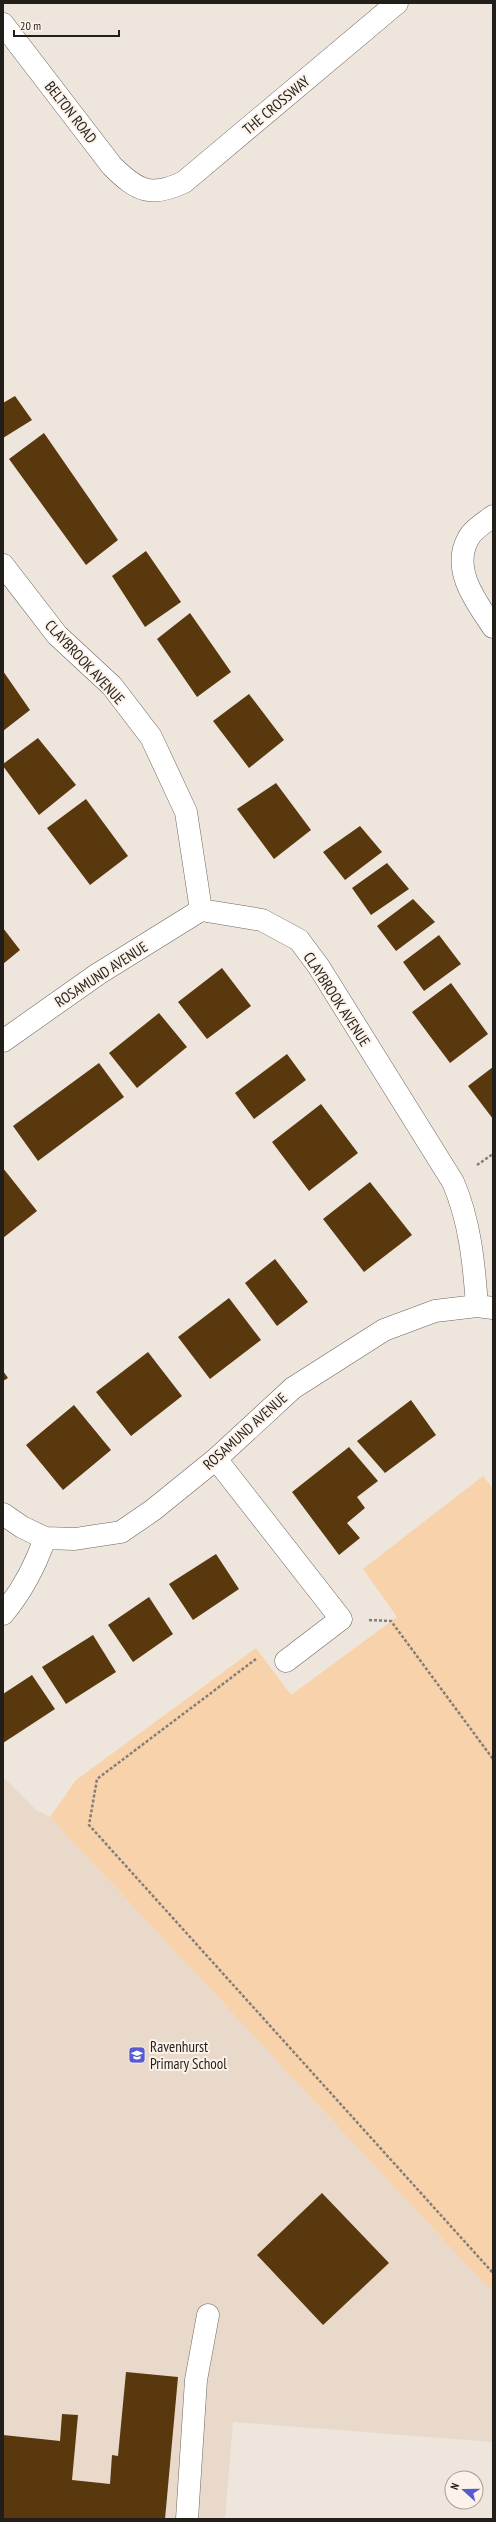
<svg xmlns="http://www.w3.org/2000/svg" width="496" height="2522" viewBox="0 0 496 2522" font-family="'PT Sans Narrow',sans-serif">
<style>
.built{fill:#e8d9ca}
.green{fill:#f8d2aa}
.building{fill:#59380e}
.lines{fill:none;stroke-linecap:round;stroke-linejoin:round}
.minor-casing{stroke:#6d665e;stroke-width:23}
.path{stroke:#847e77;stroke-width:2.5;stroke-dasharray:3 2;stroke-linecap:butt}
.minor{stroke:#fff;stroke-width:22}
.labels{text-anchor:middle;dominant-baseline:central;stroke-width:4;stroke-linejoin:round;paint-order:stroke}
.street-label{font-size:15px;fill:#221f1b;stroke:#fcf2e9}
.poi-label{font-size:15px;fill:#221f1b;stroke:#fcf2e9;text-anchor:start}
</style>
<rect width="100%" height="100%" fill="#eee5dc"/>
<path class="built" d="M3,1777L36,1810L50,1817L493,2293V2442L233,2422L225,2519H3Z"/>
<path class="green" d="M483,1476L493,1489V2293L50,1817L76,1780L256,1648L291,1695L397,1617L363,1569Z"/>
<path class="building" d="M15,396L32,420L3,438V403Z
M44,433L118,540L86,565L9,459Z
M146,551L181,602L145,627L112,576Z
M190,613L231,672L197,697L157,639Z
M3,671L30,710L3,731Z
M249,694L284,740L249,768L213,721Z
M38,738L76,785L39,815L3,766V764Z
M276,783L311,830L274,859L237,809Z
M86,799L128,856L90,885L47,828Z
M360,826L382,852L345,880L323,852Z
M387,863L409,889L371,915L352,888Z
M413,899L435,922L396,951L377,926Z
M3,928L20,950L3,964Z
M439,935L461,964L424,991L403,962Z
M222,968L251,1006L207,1039L178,1002Z
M451,983L488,1034L450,1063L412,1012Z
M159,1013L187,1047L137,1088L109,1053Z
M287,1054L306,1080L254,1119L235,1093Z
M99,1063L124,1097L38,1161L13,1126Z
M493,1067V1119L468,1086Z
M321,1104L358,1153L309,1191L272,1142Z
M3,1168L37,1211L3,1238Z
M370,1182L412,1235L364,1272L323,1219Z
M275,1259L308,1302L277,1326L245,1283Z
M229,1298L261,1340L210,1379L178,1337Z
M148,1352L182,1396L131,1436L96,1392Z
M3,1371L8,1378L3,1381Z
M411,1400L436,1435L385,1473L357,1441Z
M74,1405L111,1450L63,1490L26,1445Z
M349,1447L378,1481L357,1497L365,1508L347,1523L360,1538L339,1555L292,1492Z
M216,1554L239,1589L193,1620L169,1584Z
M149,1597L173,1634L133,1662L108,1625Z
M93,1635L116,1672L66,1704L42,1667Z
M32,1675L55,1709L3,1743V1694Z
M322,2193L389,2263L323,2325L257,2255Z
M126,2372L178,2377L165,2519H3V2435L60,2441L62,2414L78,2415L72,2480L110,2484L112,2455L118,2456Z"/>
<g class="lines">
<g class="minor-casing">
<path id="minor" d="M3,24L112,166C137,191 151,198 184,182L397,3
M493,516C486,522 472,530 468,539C451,570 477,603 493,627
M3,565L57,635L112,686L151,737L186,812L201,910L262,920L299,940L319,967L453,1182C470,1221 474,1264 477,1306
M3,1041L98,974L201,910
M216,1459L341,1619L286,1661
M3,1514L22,1527L45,1538L75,1539L121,1532L153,1510L216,1459L293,1388L384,1330L435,1311L477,1306L493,1308
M3,1614C23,1590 35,1567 45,1538
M187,2519L196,2380L208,2315"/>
</g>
<path class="path" d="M477,1165L493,1154
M369,1620L391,1621L493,1759
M256,1659L97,1779L89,1825L493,2273"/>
<use href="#minor" class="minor"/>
</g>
<defs>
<g id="school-square" transform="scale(0.9)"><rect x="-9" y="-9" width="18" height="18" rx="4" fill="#575ad2" stroke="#fcf2e9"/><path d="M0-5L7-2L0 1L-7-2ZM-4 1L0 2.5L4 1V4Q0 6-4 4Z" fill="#fff"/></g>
</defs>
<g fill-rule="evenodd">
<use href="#school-square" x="137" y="2055"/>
</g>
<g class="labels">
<g class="street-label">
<text transform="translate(276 105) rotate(-40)">THE CROSSWAY</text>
<text transform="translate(71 112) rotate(52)">BELTON ROAD</text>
<text transform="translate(85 662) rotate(47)">CLAYBROOK AVENUE</text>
<text transform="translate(101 974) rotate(-33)">ROSAMUND AVENUE</text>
<text transform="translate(337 999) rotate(57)">CLAYBROOK AVENUE</text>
<text transform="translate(245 1431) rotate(-42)">ROSAMUND AVENUE</text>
</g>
<g class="poi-label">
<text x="150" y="2046">Ravenhurst<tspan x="150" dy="17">Primary School</tspan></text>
</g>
</g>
<rect width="496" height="2522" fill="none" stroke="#221f1b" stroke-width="8"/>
<g transform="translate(464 2490) rotate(291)"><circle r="19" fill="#fcf2e9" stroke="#a59e97"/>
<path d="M0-3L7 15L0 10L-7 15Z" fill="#575ad2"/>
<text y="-6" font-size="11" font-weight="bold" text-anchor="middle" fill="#221f1b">N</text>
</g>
<path d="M14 30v6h105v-6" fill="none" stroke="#221f1b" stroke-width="2"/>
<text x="20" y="30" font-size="12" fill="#221f1b" stroke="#fcf2e9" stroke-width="3" paint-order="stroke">20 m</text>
</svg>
